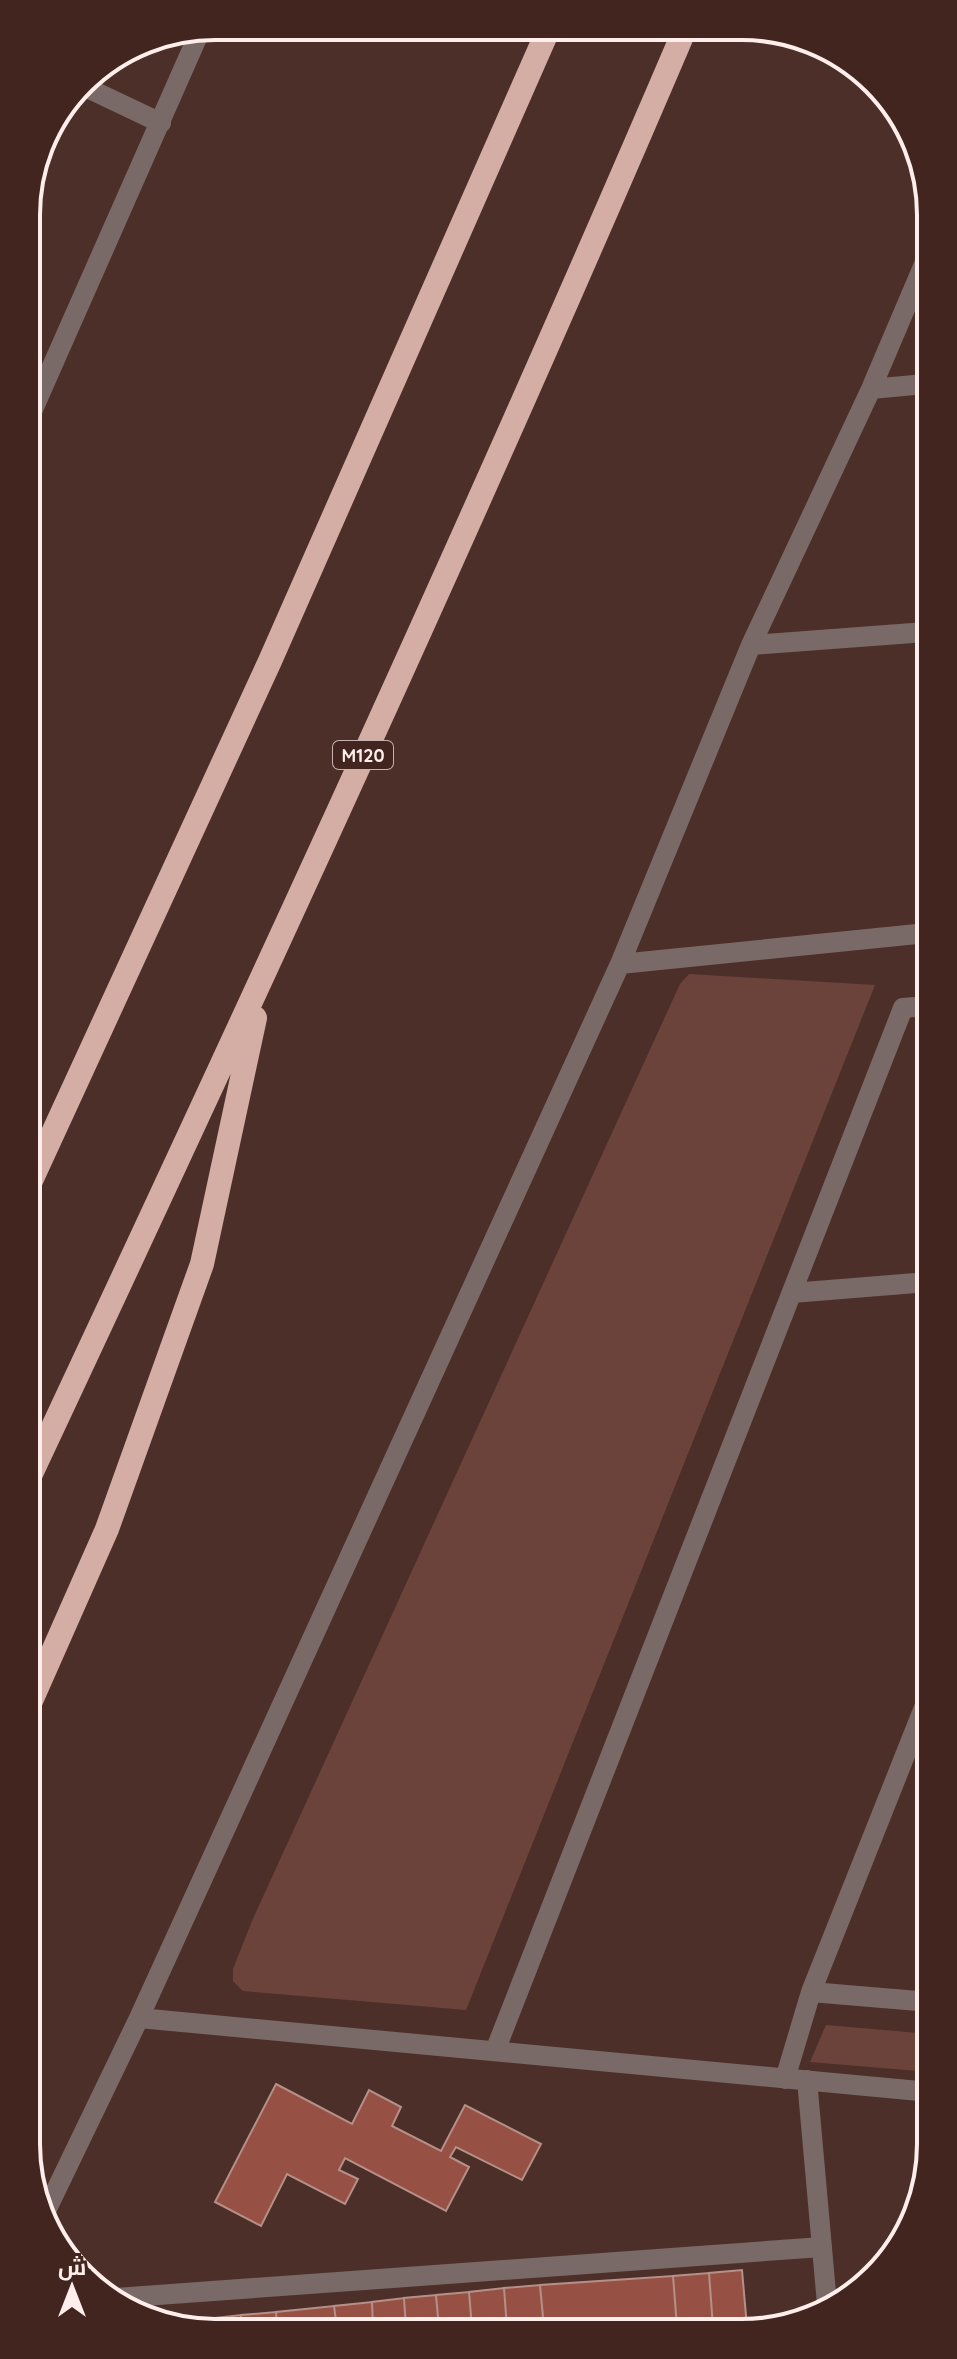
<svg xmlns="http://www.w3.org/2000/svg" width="957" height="2359" viewBox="0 0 957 2359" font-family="Quicksand,Cairo,sans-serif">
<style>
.green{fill:#6c433b}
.building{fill:#975144;stroke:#b59088;stroke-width:2}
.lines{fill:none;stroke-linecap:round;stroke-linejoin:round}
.minor{stroke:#7a6a67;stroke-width:20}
.highway{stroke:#d4ada5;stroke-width:24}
.labels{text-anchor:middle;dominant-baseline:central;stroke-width:8;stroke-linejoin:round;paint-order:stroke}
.shield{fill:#42251f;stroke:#c6b2ae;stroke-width:2}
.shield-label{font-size:18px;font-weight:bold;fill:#ffeeeb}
.rim{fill:none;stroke:#ffeeeb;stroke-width:4}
</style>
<rect width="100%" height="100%" fill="#4d2f29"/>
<path class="green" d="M689,974L875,985L466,2010L243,1991L233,1981V1969L252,1921L680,984Z
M826,2025L930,2034V2072L810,2062Z"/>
<path class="building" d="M276,2084L352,2124L369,2090L401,2107L392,2126L441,2151L465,2105L541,2144L522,2180L456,2147L450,2157L469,2167L446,2211L345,2158L339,2170L358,2179L345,2204L287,2174L261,2226L215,2202Z
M742,2270L747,2327H713L709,2273Z
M709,2273L713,2327H677L673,2276Z
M673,2276L677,2327L544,2328L540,2285Z
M540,2285L544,2328H507L504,2288Z
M504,2288L507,2328H472L469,2292Z
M469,2292L472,2328H439L436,2295Z
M436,2295L439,2328H406L404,2298Z
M404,2298L406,2328L373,2329L372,2302Z
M372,2302L373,2329H337L334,2306Z
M334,2306L337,2329H277L276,2312Z
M276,2312L277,2329H241V2315Z
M241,2315V2329H207L206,2319Z
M206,2319L207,2329H179L166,2323Z"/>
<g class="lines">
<path class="minor" d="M81,85L161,123
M871,389L925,384
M27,423L201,29
M751,645L926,632
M620,964L927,933
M792,1293L928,1282
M811,1992L930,2002
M139,2018L930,2092
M495,2051L903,1008L927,1006
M785,2079L811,1992L929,1695
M807,2080L827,2304
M45,2213L139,2018L620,964L751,645L871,389L925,262
M116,2298L822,2247"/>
<path class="highway" d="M29,1185L270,661L549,28
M30,1476C255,996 477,516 685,29
M31,1701L107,1529L202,1264L255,1018"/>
</g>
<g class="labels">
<rect class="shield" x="333" y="741" width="60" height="28" rx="6"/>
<g class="shield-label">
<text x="363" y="755">M120</text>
</g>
</g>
<path d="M0 0H957V2359H0ZM215 40H742A175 175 0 0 1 917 215V2144A175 175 0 0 1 742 2319H215A175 175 0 0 1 40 2144V215A175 175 0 0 1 215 40Z" fill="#42251f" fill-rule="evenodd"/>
<path class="rim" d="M215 40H742A175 175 0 0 1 917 215V2144A175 175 0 0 1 742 2319H215A175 175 0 0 1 40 2144V215A175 175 0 0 1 215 40Z"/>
<g transform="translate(72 2287)" stroke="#42251f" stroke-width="6" paint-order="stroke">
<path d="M0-6L14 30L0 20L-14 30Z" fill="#ffeeeb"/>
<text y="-12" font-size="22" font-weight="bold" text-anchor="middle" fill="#ffeeeb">ش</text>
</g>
</svg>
